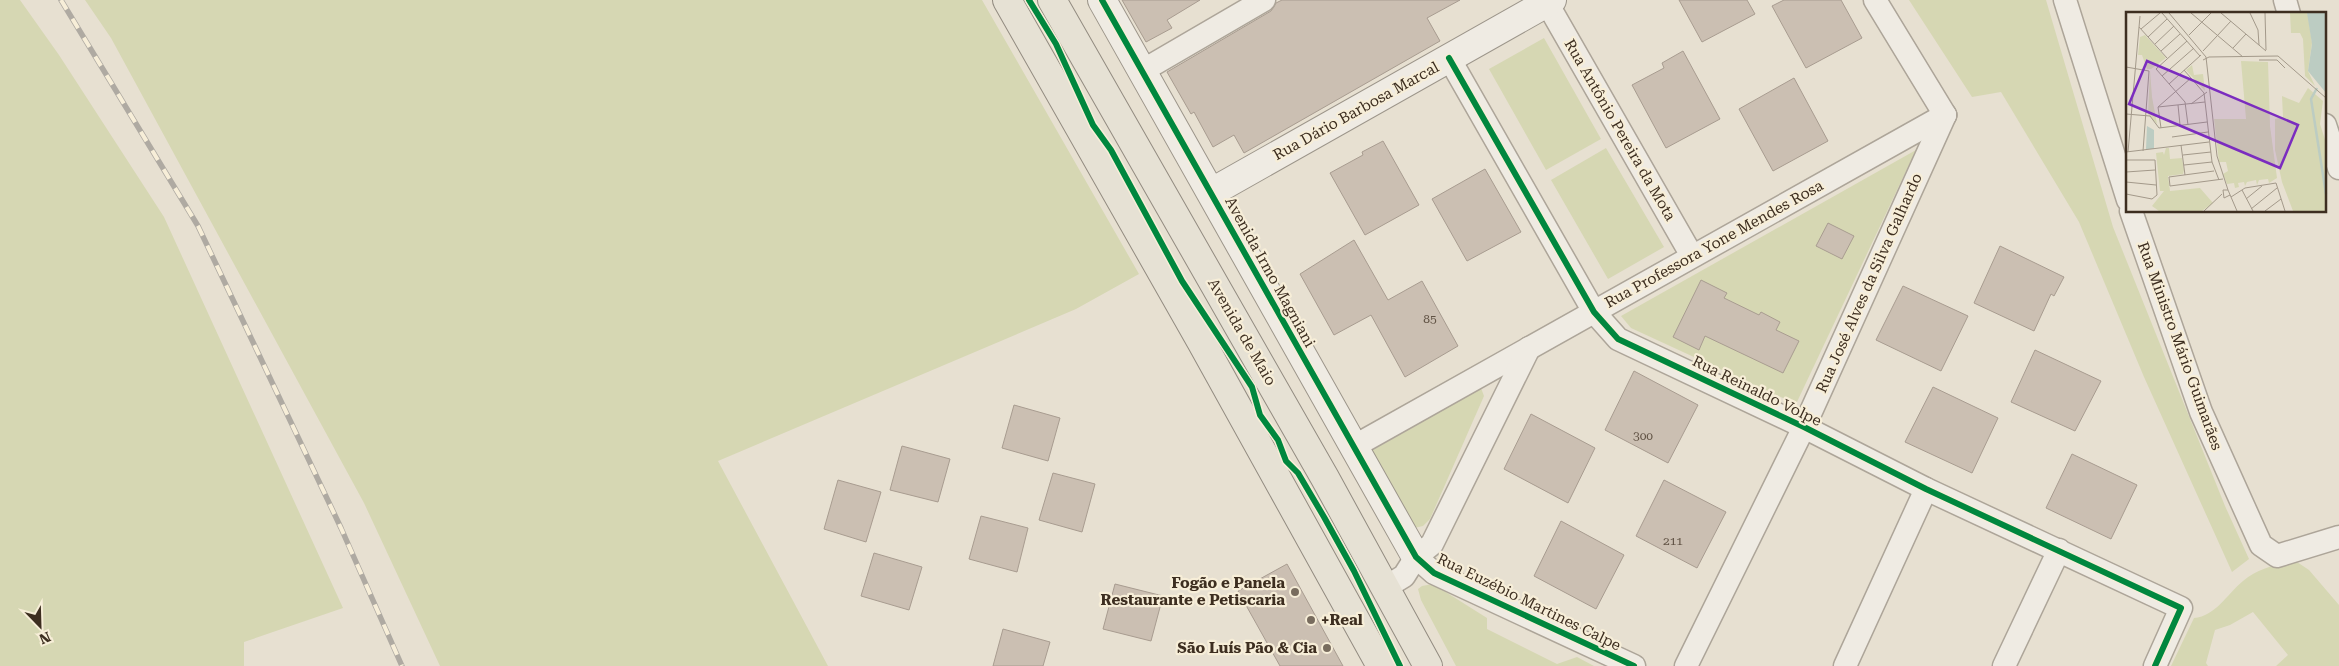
<svg xmlns="http://www.w3.org/2000/svg" width="2339" height="666" viewBox="0 0 2339 666" font-family="'Roboto Serif',serif">
<style>
.green{fill:#d6d7b3}
.building{fill:#cbbfb2;stroke:#a89c90}
.lines{fill:none;stroke-linecap:round;stroke-linejoin:round}
.street-casing{stroke:#ada599;stroke-width:25}
.secondary-casing{stroke:#9c958a;stroke-width:30}
.primary-casing{stroke:#928b80;stroke-width:30}
.street{stroke:#efebe3;stroke-width:22}
.secondary{stroke:#efebe3;stroke-width:28}
.primary{stroke:#e6e1d4;stroke-width:28}
.rail-casing{stroke:#afaaa2;stroke-width:5.5}
.rail{stroke:#f7eed8;stroke-width:4;stroke-dasharray:11;stroke-linecap:butt}
.cycleway-casing{stroke:#f7eed8;stroke-width:9}
.cycleway{stroke:#00873e;stroke-width:6}
.poi-dot{fill:#786c5e;stroke:#f7eed8;stroke-width:2}
.labels{text-anchor:middle;dominant-baseline:central;stroke-width:4.5;stroke-linejoin:round;paint-order:stroke}
.number-label{font-size:12px;fill:#605244}
.street-label{font-size:15px;fill:#3d2e20;stroke:#f7eed8}
.poi-label{font-size:15px;font-weight:bold;fill:#3d2e20;stroke:#f7eed8;text-anchor:end}
.inset-river{fill:none;stroke:#bcccc2;stroke-width:2.5}
.inset-road{fill:none;stroke:#a3998a;stroke-width:1}
.view{fill:#7b2cbf;fill-opacity:0.15;stroke:#7b2cbf;stroke-width:2.5}
.inset-edge{fill:none;stroke:#3d2e20;stroke-width:2.5}
</style>
<rect width="100%" height="100%" fill="#e7e0d1"/>
<g class="green">
<polygon points="0,0 20,0 59,55 164,217 343,608 244,642 244,666 0,666"/>
<polygon points="85,0 982,0 1139,274 1076,309 718,461 828,666 440,666 364,503 111,38"/>
<polygon points="1909,0 2046,0 2113,227 2225,506 2249,559 2232,572 2144,377 2079,222 2001,92 1972,97"/>
<polygon points="1544,38 1601,139 1546,170 1489,69"/>
<polygon points="1606,148 1664,247 1608,279 1551,180"/>
<polygon points="1916,150 1796,404 1631,328 1621,316"/>
<polygon points="1481,388 1484,396 1430,519 1423,526 1414,528 1373,458 1373,450"/>
<path d="M2297 562 2309 570 2339 605V666H2276L2288 655 2253 612 2230 625 2215 630 2206 663 2208 666H2171L2194 618C2216 616 2226 595 2243 581 2259 568 2276 564 2297 562Z"/>
<polygon points="1433,584 1487,618 1487,629 1557,664 1577,657 1594,666 1456,666 1421,600 1418,589 1422,586"/>
</g>
<g class="building">
<polygon points="1122,0 1200,0 1167,20 1172,28 1146,42"/>
<polygon points="1282,0 1460,0 1427,18 1440,41 1244,153 1234,135 1213,147 1194,112 1191,114 1167,72 1271,11 1276,3"/>
<polygon points="1679,0 1747,0 1755,14 1702,42"/>
<polygon points="1784,0 1841,0 1862,38 1806,68 1772,6"/>
<polygon points="1683,51 1720,119 1666,148 1632,85 1664,68 1662,63"/>
<polygon points="1794,78 1828,141 1773,171 1739,109"/>
<polygon points="1383,141 1419,205 1365,235 1330,173 1363,155 1362,152"/>
<polygon points="1485,169 1521,232 1467,261 1432,199"/>
<polygon points="1828,223 1854,236 1842,259 1816,246"/>
<polygon points="1354,240 1388,300 1422,281 1458,346 1405,377 1371,315 1334,335 1300,274"/>
<polygon points="2000,246 2064,277 2054,296 2051,294 2034,331 1974,303"/>
<polygon points="1701,280 1727,293 1724,298 1759,315 1761,312 1780,322 1776,330 1799,341 1783,373 1705,336 1699,350 1673,337"/>
<polygon points="1903,286 1968,316 1941,371 1876,340"/>
<polygon points="2035,350 2101,381 2075,431 2011,402"/>
<polygon points="1634,371 1698,405 1668,463 1605,430"/>
<polygon points="1933,387 1998,418 1972,473 1905,442"/>
<polygon points="1014,405 1060,418 1048,461 1002,448"/>
<polygon points="1531,414 1595,448 1568,503 1504,469"/>
<polygon points="902,446 950,459 938,502 890,490"/>
<polygon points="2072,454 2137,485 2111,539 2046,508"/>
<polygon points="1053,473 1095,484 1082,532 1039,520"/>
<polygon points="838,480 881,492 866,542 824,529"/>
<polygon points="1664,480 1726,512 1697,568 1636,536"/>
<polygon points="981,516 1028,528 1017,572 969,559"/>
<polygon points="1561,521 1624,555 1596,609 1534,576"/>
<polygon points="874,553 922,567 909,610 861,596"/>
<polygon points="1287,564 1343,666 1280,666 1238,591"/>
<polygon points="1115,584 1163,596 1151,641 1103,629"/>
<polygon points="1003,629 1050,642 1043,666 993,666"/>
</g>
<g class="lines">
<g class="street-casing">
<g id="street">
<polyline points="1875,0 1945,115"/>
<polyline points="2065,0 2128,200"/>
<polyline points="2285,0 2289,14"/>
<polyline points="1547,3 1692,256"/>
<polyline points="1449,58 1594,312 1618,339 1804,427 1926,489 2181,608 2155,666"/>
<polyline points="1142,71 1264,0"/>
<polyline points="2325,125 2339,168"/>
<polyline points="2131,211 2201,412 2261,545 2277,556 2339,537"/>
<polyline points="1353,447 1945,115"/>
<polyline points="1416,557 1434,573 1634,666"/>
<polyline points="1386,587 1404,576 1416,557 1432,544 1529,348"/>
<polyline points="1686,666 1804,427 1945,115"/>
<polyline points="1845,666 1926,489"/>
<polyline points="2004,666 2059,550"/>
</g>
</g>
<g class="secondary-casing">
<g id="secondary">
<polyline points="1102,0 1416,557"/>
<polyline points="1212,192 1552,0"/>
</g>
</g>
<g class="primary-casing">
<g id="primary">
<polyline points="1007,0 1202,343 1381,666"/>
<polyline points="1052,0 1325,478 1428,666"/>
</g>
</g>
<use href="#street" class="street"/>
<use href="#secondary" class="secondary"/>
<use href="#primary" class="primary"/>
<g class="rail-casing">
<polyline id="rail" points="61,0 198,226 341,528 402,666"/>
</g>
<use href="#rail" class="rail"/>
<g class="cycleway-casing">
<g id="cycleway">
<polyline points="1029,0 1056,44 1093,125 1111,150 1182,281 1252,387 1260,415 1278,440 1286,461 1298,473 1324,517 1354,571 1400,666"/>
<polyline points="1102,0 1416,557 1434,573 1634,666"/>
<polyline points="1449,58 1594,312 1618,339 1804,427 1926,489 2181,608 2155,666"/>
</g>
</g>
<use href="#cycleway" class="cycleway"/>
</g>
<g class="poi-dot">
<circle cx="1295" cy="592" r="5"/>
<circle cx="1311" cy="620" r="5"/>
<circle cx="1327" cy="648" r="5"/>
</g>
<g class="labels">
<g class="number-label">
<text x="1430" y="319">85</text>
<text x="1643" y="436">300</text>
<text x="1673" y="541">211</text>
</g>
<g class="street-label">
<text transform="translate(1356 111) rotate(-29)">Rua Dário Barbosa Marcal</text>
<text transform="translate(1620 130) rotate(60)">Rua Antônio Pereira da Mota</text>
<text transform="translate(1714 244) rotate(-29)">Rua Professora Yone Mendes Rosa</text>
<text transform="translate(1270 272) rotate(61)">Avenida Irmo Magniani</text>
<text transform="translate(1869 283) rotate(-66)">Rua José Alves da Silva Galhardo</text>
<text transform="translate(1242 332) rotate(60)">Avenida de Maio</text>
<text transform="translate(2180 346) rotate(70)">Rua Ministro Mário Guimarães</text>
<text transform="translate(1757 391) rotate(26)">Rua Reinaldo Volpe</text>
<text transform="translate(1529 602) rotate(26)">Rua Euzébio Martines Calpe</text>
</g>
<g class="poi-label">
<text x="1285" y="583">Fogão e Panela<tspan x="1285" dy="17">Restaurante e Petiscaria</tspan></text>
<text x="1321" y="620" text-anchor="start">+Real</text>
<text x="1317" y="648">São Luís Pão &amp; Cia</text>
</g>
</g>
<g transform="translate(2126 12)">
<rect width="200" height="200" fill="#e7e0d1"/>
<path d="M160 1H181L182 4 186 31 182 59 189 74 179 64 177 27 174 21H165L164 1ZM19 23 40 46 25 57H21L16 43H12L14 25ZM115 49 142 50 144 114 151 166 143 171 142 167 133 168 131 173 130 168 121 170 119 174 118 170 112 171 113 175 109 176 108 171 101 172 97 162 102 159 100 150H93L88 107H120ZM66 53 68 63 77 62 79 79 60 58ZM24 58 26 85 31 112 22 102ZM182 76 197 89 194 112 200 131V199H167L156 170 149 138V107L157 105 156 84 173 91ZM40 136H43L44 147 56 146 58 158 57 162 42 164 44 179 74 176 87 191 76 199H33L26 194 38 179H34L30 141 37 140 38 143Z" fill="#d6d7b3"/>
<path d="M181 1H200V81L182 59 186 32ZM21 114 28 118V137H20Z" fill="#bcccc2"/>
<path class="inset-river" d="M191 76 185 87 200 182"/>
<path class="inset-road" d="M36 1 74 44M43 1 80 45 91 144 102 178M65 1 117 45M95 1 140 39M124 1 132 18 133 33M139 1 140 38M13 15 41 46M15 17 34 1M63 23 85 1M22 25 41 7M61 29 30 57 59 90 62 113M29 32 48 14M107 36 120 22M35 39 54 22M77 39 105 9M77 48 83 45 152 44 200 86M133 48H151L159 56M0 55 23 59 17 139M58 58 78 81M36 64 68 36M43 72 75 43M78 81 86 150 93 168M65 92 81 80M52 93 54 113M32 95 79 90M32 95 65 66M32 95 35 116M0 102 24 104 33 116 81 110M46 125 82 120M55 133 59 163M0 140 83 130M2 140 14 4M57 143 85 140M0 148H29L31 183 26 187 0 182M58 153 86 150M88 159 43 165 44 174 97 167M0 160 29 158M0 170 30 173M116 178 127 199M104 183 98 186 97 178H102L111 199M105 185 119 176 150 171 159 199M120 187 136 174M125 197 151 176M78 199 96 182M139 199 155 187"/>
<path class="view" d="M21 49 172 113 154 156 3 92Z"/>
<rect width="200" height="200" class="inset-edge"/>
</g>
<g transform="translate(40 626) rotate(157)" stroke="#f7eed8" stroke-width="4" paint-order="stroke">
<path d="M0-4L9 19L0 12L-9 19Z" fill="#3d2e20"/>
<text y="-8" font-size="14" font-weight="bold" text-anchor="middle" fill="#3d2e20">N</text>
</g>
</svg>
